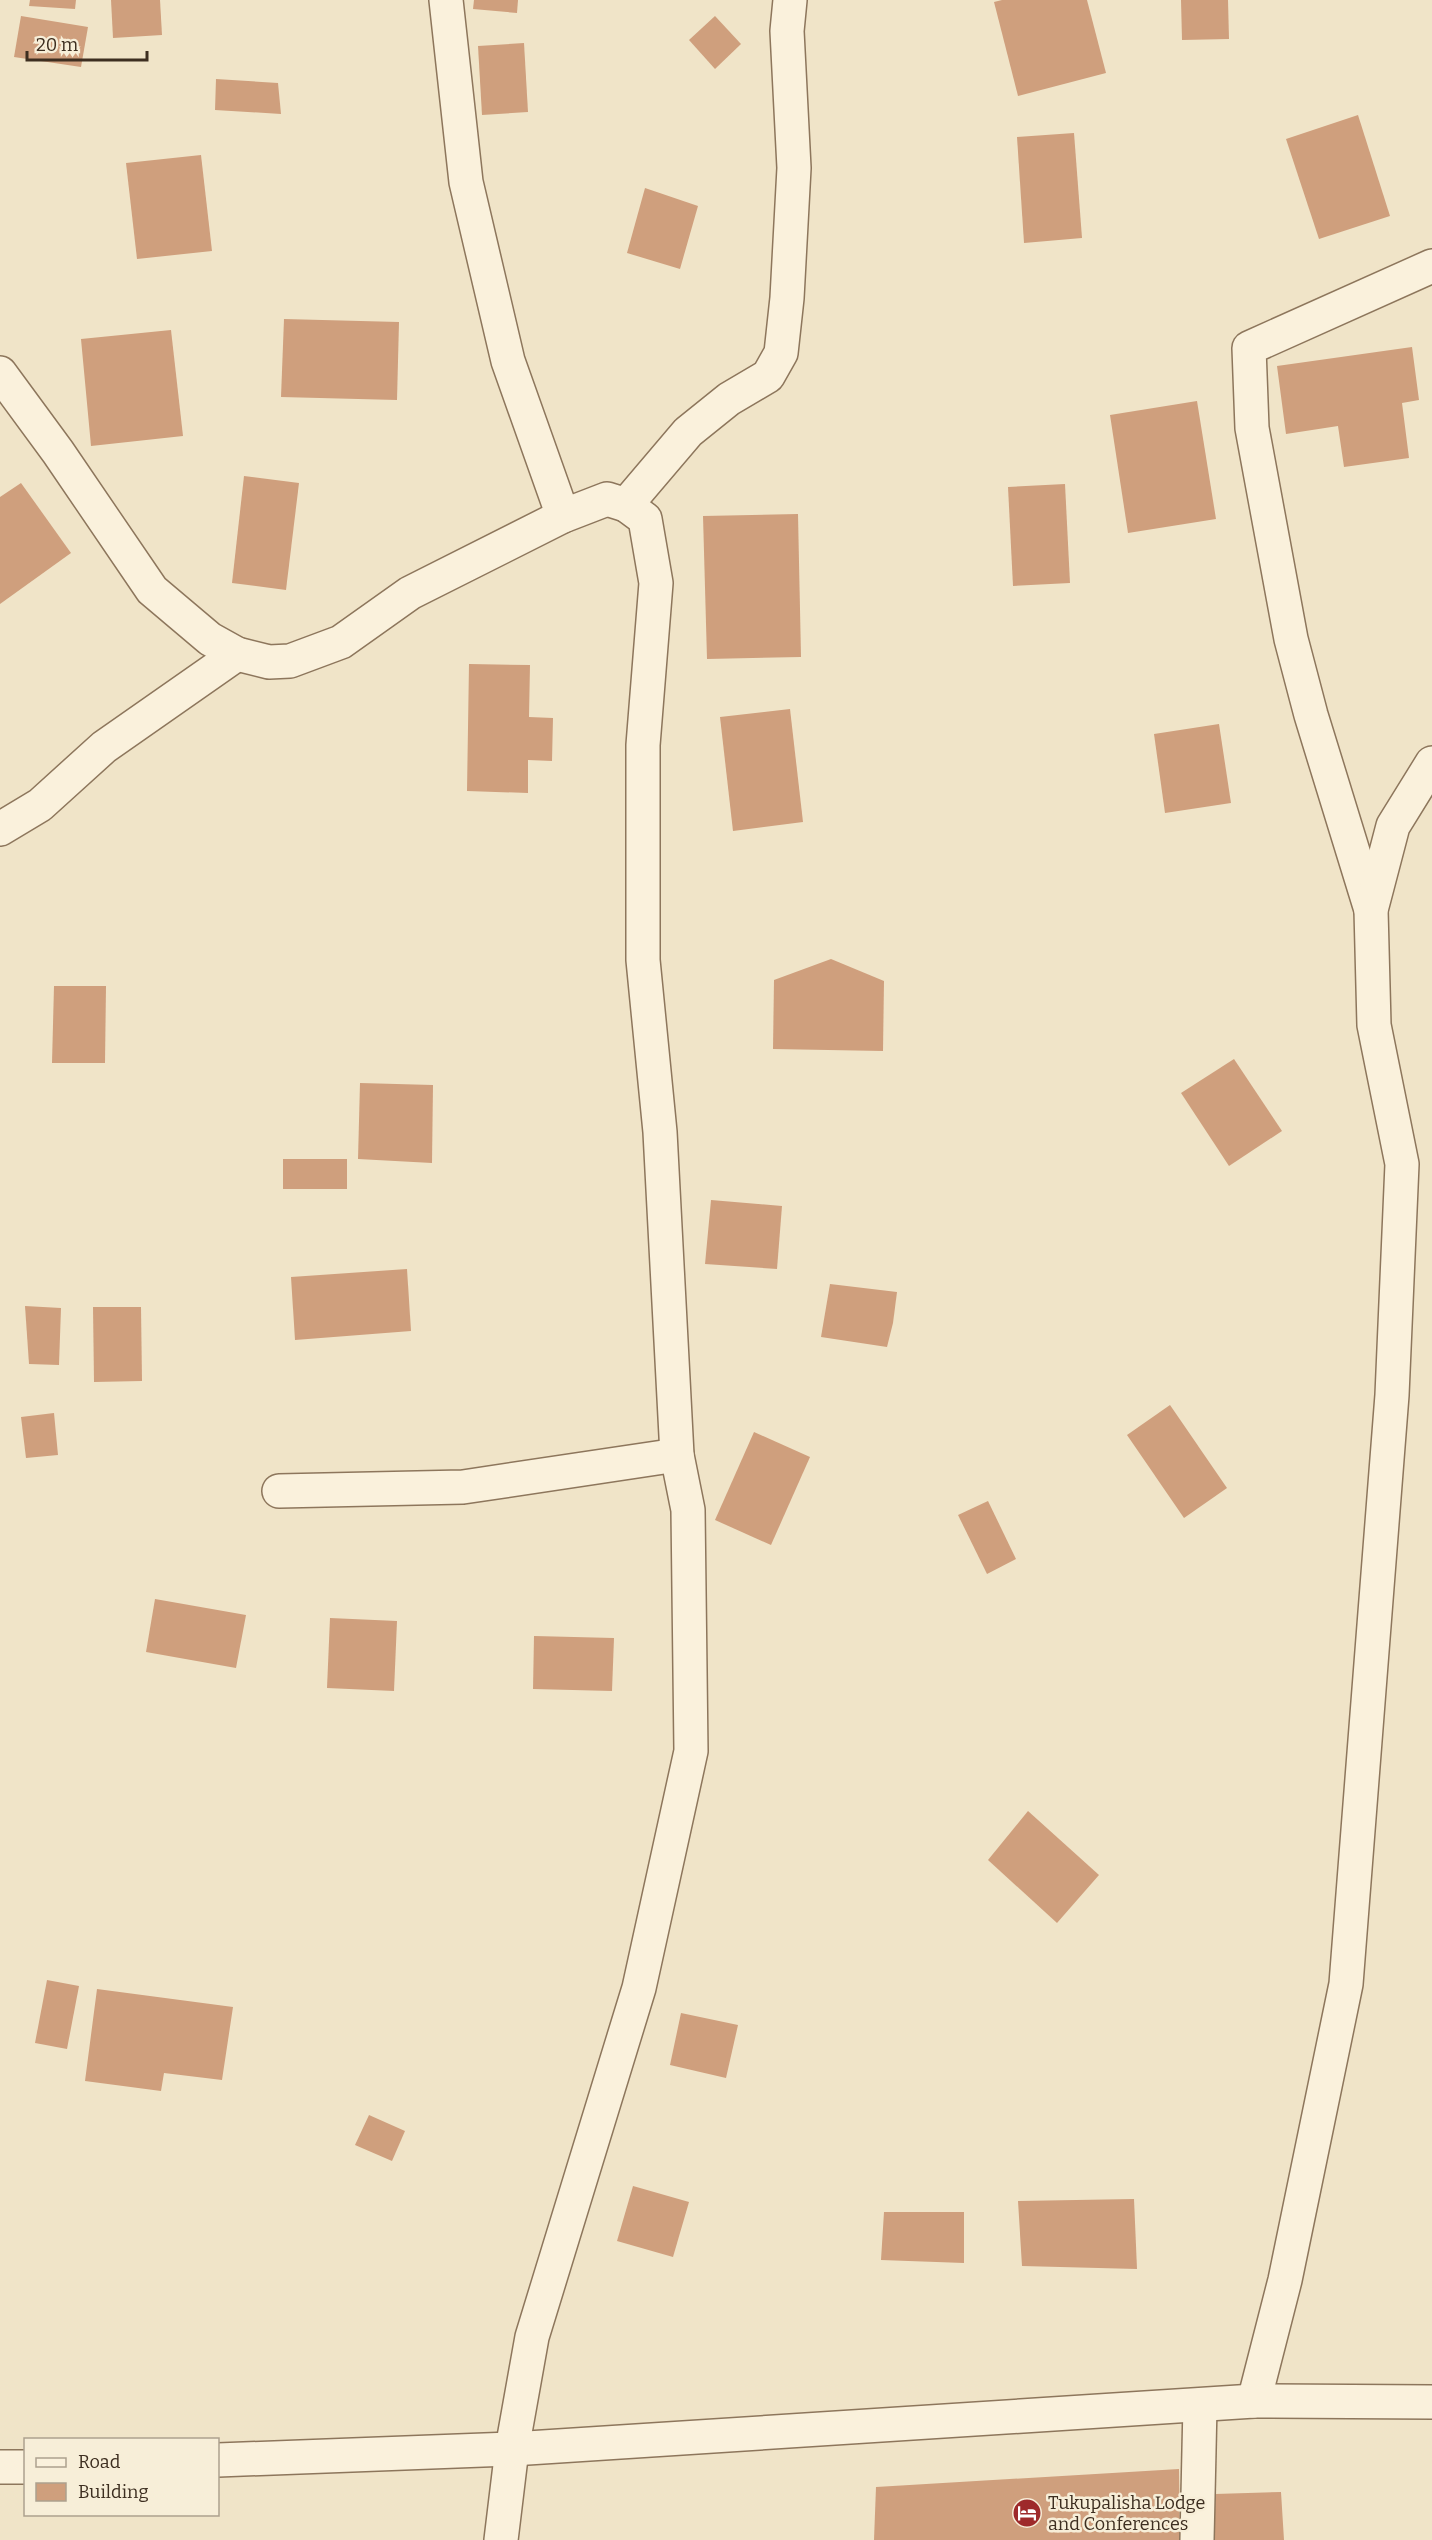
<svg xmlns="http://www.w3.org/2000/svg" width="1432" height="2540" viewBox="0 0 1432 2540" font-family="Bitter,serif">
<style>
.building{fill:#cf9f7d}
.lines{fill:none;stroke-linecap:round;stroke-linejoin:round}
.minor-casing{stroke:#8d765c;stroke-width:36}
.minor{stroke:#faf1dc;stroke-width:33}
.labels{text-anchor:middle;dominant-baseline:central;stroke-width:5;stroke-linejoin:round;paint-order:stroke}
.poi-label{font-size:18px;fill:#3d2e20;stroke:#f7eed8;text-anchor:start}
</style>
<rect width="100%" height="100%" fill="#f0e4c8"/>
<g class="building">
<polygon points="30,0 76,0 75,9 29,6"/>
<polygon points="111,0 160,0 162,35 113,38"/>
<polygon points="474,0 518,0 517,13 473,9"/>
<polygon points="1002,0 1087,0 1106,73 1018,96 994,2"/>
<polygon points="1181,0 1228,0 1229,39 1182,40"/>
<polygon points="21,16 88,27 81,67 14,57"/>
<polygon points="715,16 741,44 715,69 689,40"/>
<polygon points="524,43 528,112 482,115 478,46"/>
<polygon points="216,79 278,83 281,114 215,110"/>
<polygon points="1358,115 1390,216 1319,239 1286,139"/>
<polygon points="1074,133 1082,238 1024,243 1017,137"/>
<polygon points="201,155 212,251 137,259 126,163"/>
<polygon points="645,188 698,206 680,269 627,253"/>
<polygon points="284,319 399,322 397,400 281,397"/>
<polygon points="171,330 183,436 91,446 81,339"/>
<polygon points="1412,347 1419,400 1402,403 1409,458 1344,467 1338,426 1286,434 1277,366"/>
<polygon points="1197,401 1216,519 1128,533 1110,415"/>
<polygon points="244,476 299,483 286,590 232,583"/>
<polygon points="21,483 71,553 0,604 0,497"/>
<polygon points="1065,484 1070,583 1013,586 1008,487"/>
<polygon points="798,514 801,657 707,659 703,516"/>
<polygon points="469,664 530,665 529,717 553,718 552,761 528,760 528,793 467,791"/>
<polygon points="790,709 803,822 733,831 720,717"/>
<polygon points="1219,724 1231,803 1165,813 1154,734"/>
<polygon points="831,959 884,981 883,1051 773,1049 774,980"/>
<polygon points="54,986 106,986 105,1063 52,1063"/>
<polygon points="1234,1059 1282,1131 1229,1166 1181,1093"/>
<polygon points="360,1083 433,1085 432,1163 358,1159"/>
<rect x="283" y="1159" width="64" height="30"/>
<polygon points="711,1200 782,1206 777,1269 705,1264"/>
<polygon points="407,1269 411,1331 295,1340 291,1277"/>
<polygon points="830,1284 897,1292 893,1323 887,1347 821,1337"/>
<polygon points="25,1306 61,1308 59,1365 29,1364"/>
<polygon points="93,1307 141,1307 142,1381 94,1382"/>
<polygon points="1170,1405 1227,1488 1184,1518 1127,1435"/>
<polygon points="54,1413 58,1455 26,1458 21,1417"/>
<polygon points="754,1432 810,1457 771,1545 715,1520"/>
<polygon points="988,1501 1016,1559 987,1574 958,1515"/>
<polygon points="155,1599 246,1615 236,1668 146,1652"/>
<polygon points="330,1618 397,1621 394,1691 327,1688"/>
<polygon points="534,1636 614,1638 612,1691 533,1689"/>
<polygon points="1028,1811 1099,1875 1057,1923 988,1860"/>
<polygon points="47,1980 79,1986 67,2049 35,2043"/>
<polygon points="97,1989 233,2007 222,2080 164,2073 161,2091 85,2081"/>
<polygon points="681,2013 738,2025 726,2078 670,2065"/>
<polygon points="369,2115 405,2131 392,2161 355,2145"/>
<polygon points="633,2186 689,2202 673,2257 617,2241"/>
<polygon points="1134,2199 1137,2269 1022,2266 1018,2201"/>
<polygon points="884,2212 964,2212 964,2263 881,2260"/>
<polygon points="1179,2469 1180,2540 874,2540 876,2487"/>
<polygon points="1281,2492 1284,2540 1215,2540 1215,2494"/>
</g>
<g class="lines">
<g class="minor-casing">
<g id="minor">
<polyline points="446,0 466,182 508,361 563,516"/>
<polyline points="0,373 58,452 152,590 210,639 237,654 269,662 290,661 341,642 410,593 563,516 607,499 626,505 688,432 729,399 768,376 781,353 787,298 794,168 787,31 790,0"/>
<polyline points="0,829 40,805 104,747 237,654"/>
<polyline points="1371,910 1311,715 1291,639 1252,428 1249,348 1432,266"/>
<polyline points="279,1491 463,1487 677,1455"/>
<polyline points="1254,2401 1285,2280 1346,1984 1392,1395 1402,1164 1374,1025 1371,910 1393,826 1432,763"/>
<polyline points="218,2460 512,2449 1254,2401 1432,2402"/>
<polyline points="0,2467 26,2467"/>
<polyline points="501,2540 512,2449 532,2337 639,1988 691,1751 688,1510 677,1455 660,1132 643,960 643,745 656,583 645,519 626,505"/>
<polyline points="1197,2540 1200,2405"/>
</g>
</g>
<use href="#minor" class="minor"/>
</g>
<defs>
<g id="hotel-disc" transform="scale(1.5)"><circle r="9.5" fill="#9e2a2b" stroke="#f7eed8"/><path d="M-6-4.5h1.5V1H6V5H4.5V3h-9V5H-6ZM-4 0a1.8 1.8 0 1 1 3.6 0ZM.5 0V-2.5h3Q6-2.5 6 0Z" fill="#fff"/></g>
</defs>
<g fill-rule="evenodd">
<use href="#hotel-disc" x="1027" y="2513"/>
</g>
<g class="labels">
<g class="poi-label">
<text x="1048" y="2503">Tukupalisha Lodge<tspan x="1048" dy="21">and Conferences</tspan></text>
</g>
</g>
<rect x="24" y="2438" width="195" height="78" fill="#f7eed8" stroke="#ada18e" stroke-width="1.5"/>
<rect x="36" y="2458" width="30" height="9" fill="#faf1dc" stroke="#ada18e" stroke-width="1.5"/>
<text x="78" y="2468" font-size="18" fill="#3d2e20">Road</text>
<rect x="36" y="2483" width="30" height="18" fill="#cf9f7d" stroke="#ada18e" stroke-width="1.5"/>
<text x="78" y="2498" font-size="18" fill="#3d2e20">Building</text>
<path d="M27 51v9h120v-9" fill="none" stroke="#3d2e20" stroke-width="3"/>
<text x="36" y="51" font-size="18" fill="#3d2e20" stroke="#f7eed8" stroke-width="4.5" paint-order="stroke">20 m</text>
</svg>
